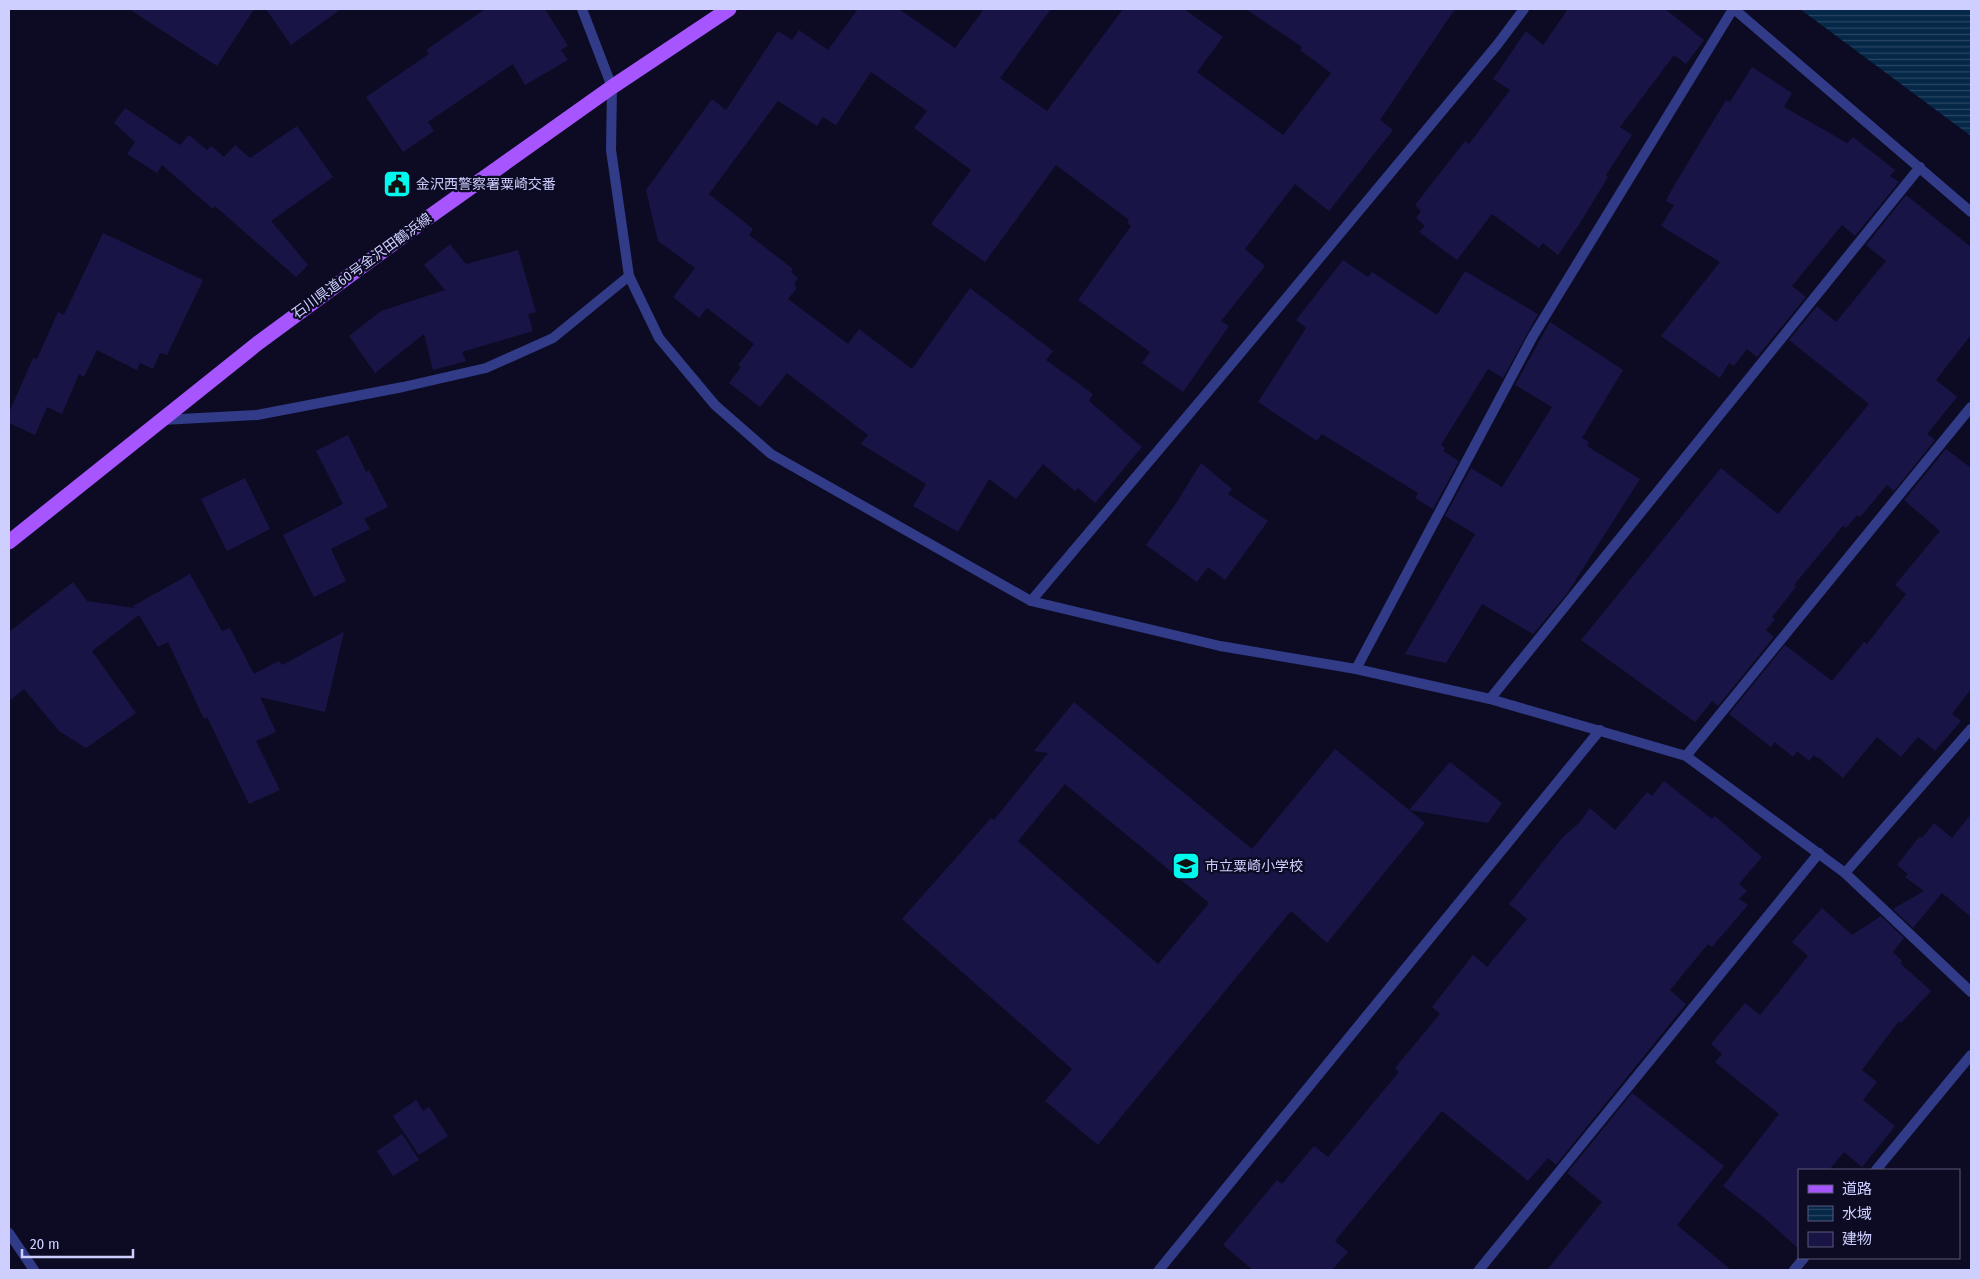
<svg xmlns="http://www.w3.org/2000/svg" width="1980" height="1279" viewBox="0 0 1980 1279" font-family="'Fira Sans Condensed','Noto Sans JP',sans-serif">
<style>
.water{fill:url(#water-rules)}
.building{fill:#181546;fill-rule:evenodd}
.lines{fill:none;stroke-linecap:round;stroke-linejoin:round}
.street{stroke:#313b88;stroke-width:10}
.primary{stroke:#a655ff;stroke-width:15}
.labels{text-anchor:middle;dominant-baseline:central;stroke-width:4.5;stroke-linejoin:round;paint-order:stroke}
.poi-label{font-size:14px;fill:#cecfff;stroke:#0c0b23;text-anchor:start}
.street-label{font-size:14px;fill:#cecfff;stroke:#0c0b23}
</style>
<defs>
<pattern id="water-rules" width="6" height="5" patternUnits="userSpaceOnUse" patternTransform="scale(1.25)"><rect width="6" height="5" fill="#062848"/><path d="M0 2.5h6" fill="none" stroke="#294663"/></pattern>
</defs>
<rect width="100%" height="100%" fill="#0c0b23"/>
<polygon class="water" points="1800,9 1971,9 1971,136"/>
<g class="building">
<polygon points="129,9 254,9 217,66"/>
<polygon points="266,9 341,9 291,45"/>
<polygon points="485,9 545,9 568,46 561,50 568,60 525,85 513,64 428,122 434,131 403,152 366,97 429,54 426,50"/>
<polygon points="858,9 899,9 955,48 984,9 1051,9 1000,78 1047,111 1123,9 1184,9 1223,37 1197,72 1283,135 1331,73 1300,50 1302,47 1246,9 1455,9 1380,120 1393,130 1329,211 1295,184 1245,249 1265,266 1221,321 1229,326 1183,392 1142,363 1150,352 1078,300 1131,226 1127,223 1129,220 1056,165 985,262 931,224 971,170 914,128 927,111 871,72 836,125 823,117 817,126 778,101 709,194 753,229 749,235 793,269 791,272 798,278 794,285 797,288 788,299 848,344 859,329 912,369 970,288 1053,351 1046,360 1093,394 1089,401 1142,447 1095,503 1078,488 1075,491 1043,464 1016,499 989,479 958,532 913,506 926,484 861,444 868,435 787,373 760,407 729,383 741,367 738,365 754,344 707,308 699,318 673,297 695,268 658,241 646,190 712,99 726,110 778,31 792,40 799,30 828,50"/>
<polygon points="1568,9 1665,9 1704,40 1686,64 1674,55 1620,127 1632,135 1606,175 1608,177 1580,223 1558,255 1543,243 1539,248 1492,214 1457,260 1419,232 1425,226 1416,218 1421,211 1415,205 1465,141 1469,144 1510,90 1493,79 1526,31 1543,45"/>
<polygon points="1752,67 1792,93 1784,107 1847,143 1853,137 1895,170 1890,176 1899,182 1855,236 1842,225 1792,286 1806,297 1757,357 1747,349 1734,366 1729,363 1720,378 1661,336 1720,262 1661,226 1674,205 1666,201 1672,189 1726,100 1730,102"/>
<polygon points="125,108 180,145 189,135 207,150 211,146 224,157 235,145 250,158 297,126 333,177 271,221 308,265 296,277 215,206 213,209 162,165 157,173 127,154 135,142 114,123"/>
<polygon points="1906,195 1971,247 1971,335 1936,380 1957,397 1927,434 1935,440 1894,491 1887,485 1860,517 1857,515 1846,528 1843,526 1794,585 1796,587 1772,617 1775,619 1766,630 1774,637 1718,706 1712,701 1695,722 1581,640 1721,468 1778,514 1869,404 1789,340 1817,306 1836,322 1886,261 1866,245"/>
<polygon points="103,233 203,280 167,355 160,353 153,369 140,363 137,370 97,350 84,377 79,374 62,414 47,407 35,435 9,423 9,413 33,358 37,359 58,312 64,315"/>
<polygon points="450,244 466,264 518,250 536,312 528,314 533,331 462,352 466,361 433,370 424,334 375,373 349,336 381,311 445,290 424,265"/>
<polygon points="1343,260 1368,277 1372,272 1437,315 1465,271 1538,314 1503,378 1488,369 1441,445 1445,448 1443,451 1459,461 1433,509 1415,498 1418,493 1322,434 1317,441 1258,402 1306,328 1296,320"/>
<polygon points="1550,322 1623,370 1582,438 1589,442 1587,446 1640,479 1566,595 1533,634 1482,604 1446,663 1405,654 1475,534 1445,516 1471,468 1502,487 1552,407 1515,385"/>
<polygon points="348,435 366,472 369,470 388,507 364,519 370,529 331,549 346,581 314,597 283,535 343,504 316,451"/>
<polygon points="1946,449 1971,468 1971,689 1952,714 1961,721 1935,751 1918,737 1901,757 1877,737 1843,778 1818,757 1817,758 1814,755 1809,761 1797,751 1793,757 1775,742 1771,747 1729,714 1785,645 1832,681 1864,642 1867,644 1906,594 1895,585 1940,531 1904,500"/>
<polygon points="1201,463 1232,489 1228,494 1268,521 1225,580 1208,567 1197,582 1146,545 1177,502"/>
<polygon points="245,478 270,529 227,551 201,499"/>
<polygon points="190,574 222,631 230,628 254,674 279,661 282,665 344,632 325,712 260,697 276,732 256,741 280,790 249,804 207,717 204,719 168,642 158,647 139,615 92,651 136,713 86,748 59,731 24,689 9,701 9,632 73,582 87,601 135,608 133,606"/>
<path d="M1074 702 1252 849 1335 749 1409 810 1450 762 1502 803 1488 823 1409 810 1425 823 1327 943 1291 911 1098 1145 1045 1101 1072 1069 902 919 991 818 994 820 1048 753 1034 751ZM1065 784 1209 903 1158 964 1018 841Z"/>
<polygon points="1664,781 1712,819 1715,816 1762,857 1739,884 1747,891 1739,899 1748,905 1712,947 1708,944 1670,990 1686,1004 1556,1165 1548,1158 1528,1181 1442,1111 1335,1241 1348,1252 1332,1270 1253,1270 1223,1245 1277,1180 1282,1184 1314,1146 1328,1157 1399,1072 1395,1068 1440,1014 1432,1007 1473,955 1487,967 1527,919 1509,904 1562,838 1579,823 1590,808 1615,830 1647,792 1652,796"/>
<polygon points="1971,814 1971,917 1942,893 1913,928 1893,909 1924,891 1905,877 1908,874 1897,865 1920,836 1922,838 1934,823 1952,838"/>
<polygon points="1822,908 1852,935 1881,916 1904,938 1893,952 1902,961 1900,963 1931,991 1901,1023 1899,1021 1862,1070 1877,1082 1863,1100 1895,1126 1862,1167 1844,1152 1829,1170 1799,1170 1799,1249 1762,1216 1723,1186 1779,1114 1715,1062 1722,1054 1711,1044 1745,1003 1760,1015 1808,956 1792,942"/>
<polygon points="1632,1093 1724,1166 1677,1225 1731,1270 1547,1270 1602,1202 1567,1173"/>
<polygon points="416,1100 423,1111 429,1107 448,1136 419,1155 393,1116"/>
<polygon points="402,1134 419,1160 393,1176 377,1151"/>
</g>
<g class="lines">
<g class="street">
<polyline points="582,9 612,87 611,150 629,276 659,338 715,405 771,454 1031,601 1220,646 1356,669 1490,699 1686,756 1845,873 1971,992"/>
<polyline points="1734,9 1971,212"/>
<polyline points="162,420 257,415 403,387 486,368 553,338 629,276"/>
<polyline points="1031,601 1233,362 1497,45 1524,9"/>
<polyline points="1356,669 1533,336 1733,9"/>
<polyline points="1490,699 1920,167"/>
<polyline points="1686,756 1971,407"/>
<polyline points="1845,873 1971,729"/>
<polyline points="1876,1170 1971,1055"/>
<polyline points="9,1233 34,1270"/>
<polyline points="1159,1270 1600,730"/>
<polyline points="1479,1270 1819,853"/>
<polyline points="1794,1270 1804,1258"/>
</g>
<polyline class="primary" points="9,542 258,343 429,217 612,87 729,9"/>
</g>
<defs>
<g id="civic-square" transform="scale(1.4375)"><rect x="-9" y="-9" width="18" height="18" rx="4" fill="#00f9ed" stroke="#0c0b23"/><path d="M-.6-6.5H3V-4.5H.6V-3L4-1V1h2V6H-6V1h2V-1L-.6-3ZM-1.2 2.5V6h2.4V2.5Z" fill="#111"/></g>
<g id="school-square" transform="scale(1.4375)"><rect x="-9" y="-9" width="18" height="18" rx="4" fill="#00f9ed" stroke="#0c0b23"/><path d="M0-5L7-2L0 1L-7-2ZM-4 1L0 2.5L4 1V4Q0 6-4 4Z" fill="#111"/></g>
</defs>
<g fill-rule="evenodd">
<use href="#civic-square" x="397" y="184"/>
<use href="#school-square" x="1186" y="866"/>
</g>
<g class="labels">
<g class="poi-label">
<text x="416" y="184">金沢西警察署粟崎交番</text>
<text x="1205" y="866">市立粟崎小学校</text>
</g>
<g class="street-label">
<text transform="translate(362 266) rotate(-36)">石川県道60号金沢田鶴浜線</text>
</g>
</g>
<rect width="1980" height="1279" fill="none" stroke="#cecfff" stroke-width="20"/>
<rect x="1798" y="1169" width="162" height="90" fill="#0c0b23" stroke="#5a597b"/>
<rect x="1808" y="1185" width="25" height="8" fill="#a655ff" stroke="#5a597b"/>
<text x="1842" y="1194" font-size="15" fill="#cecfff">道路</text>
<rect x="1808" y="1206" width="25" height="15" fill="url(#water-rules)" stroke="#5a597b"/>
<text x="1842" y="1219" font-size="15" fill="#cecfff">水域</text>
<rect x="1808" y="1232" width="25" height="15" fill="#181546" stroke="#5a597b"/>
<text x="1842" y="1244" font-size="15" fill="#cecfff">建物</text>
<path d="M22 1249v8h111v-8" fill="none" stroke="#cecfff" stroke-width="2.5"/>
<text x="30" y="1249" font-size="15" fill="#cecfff" stroke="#0c0b23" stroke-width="4" paint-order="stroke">20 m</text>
</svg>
